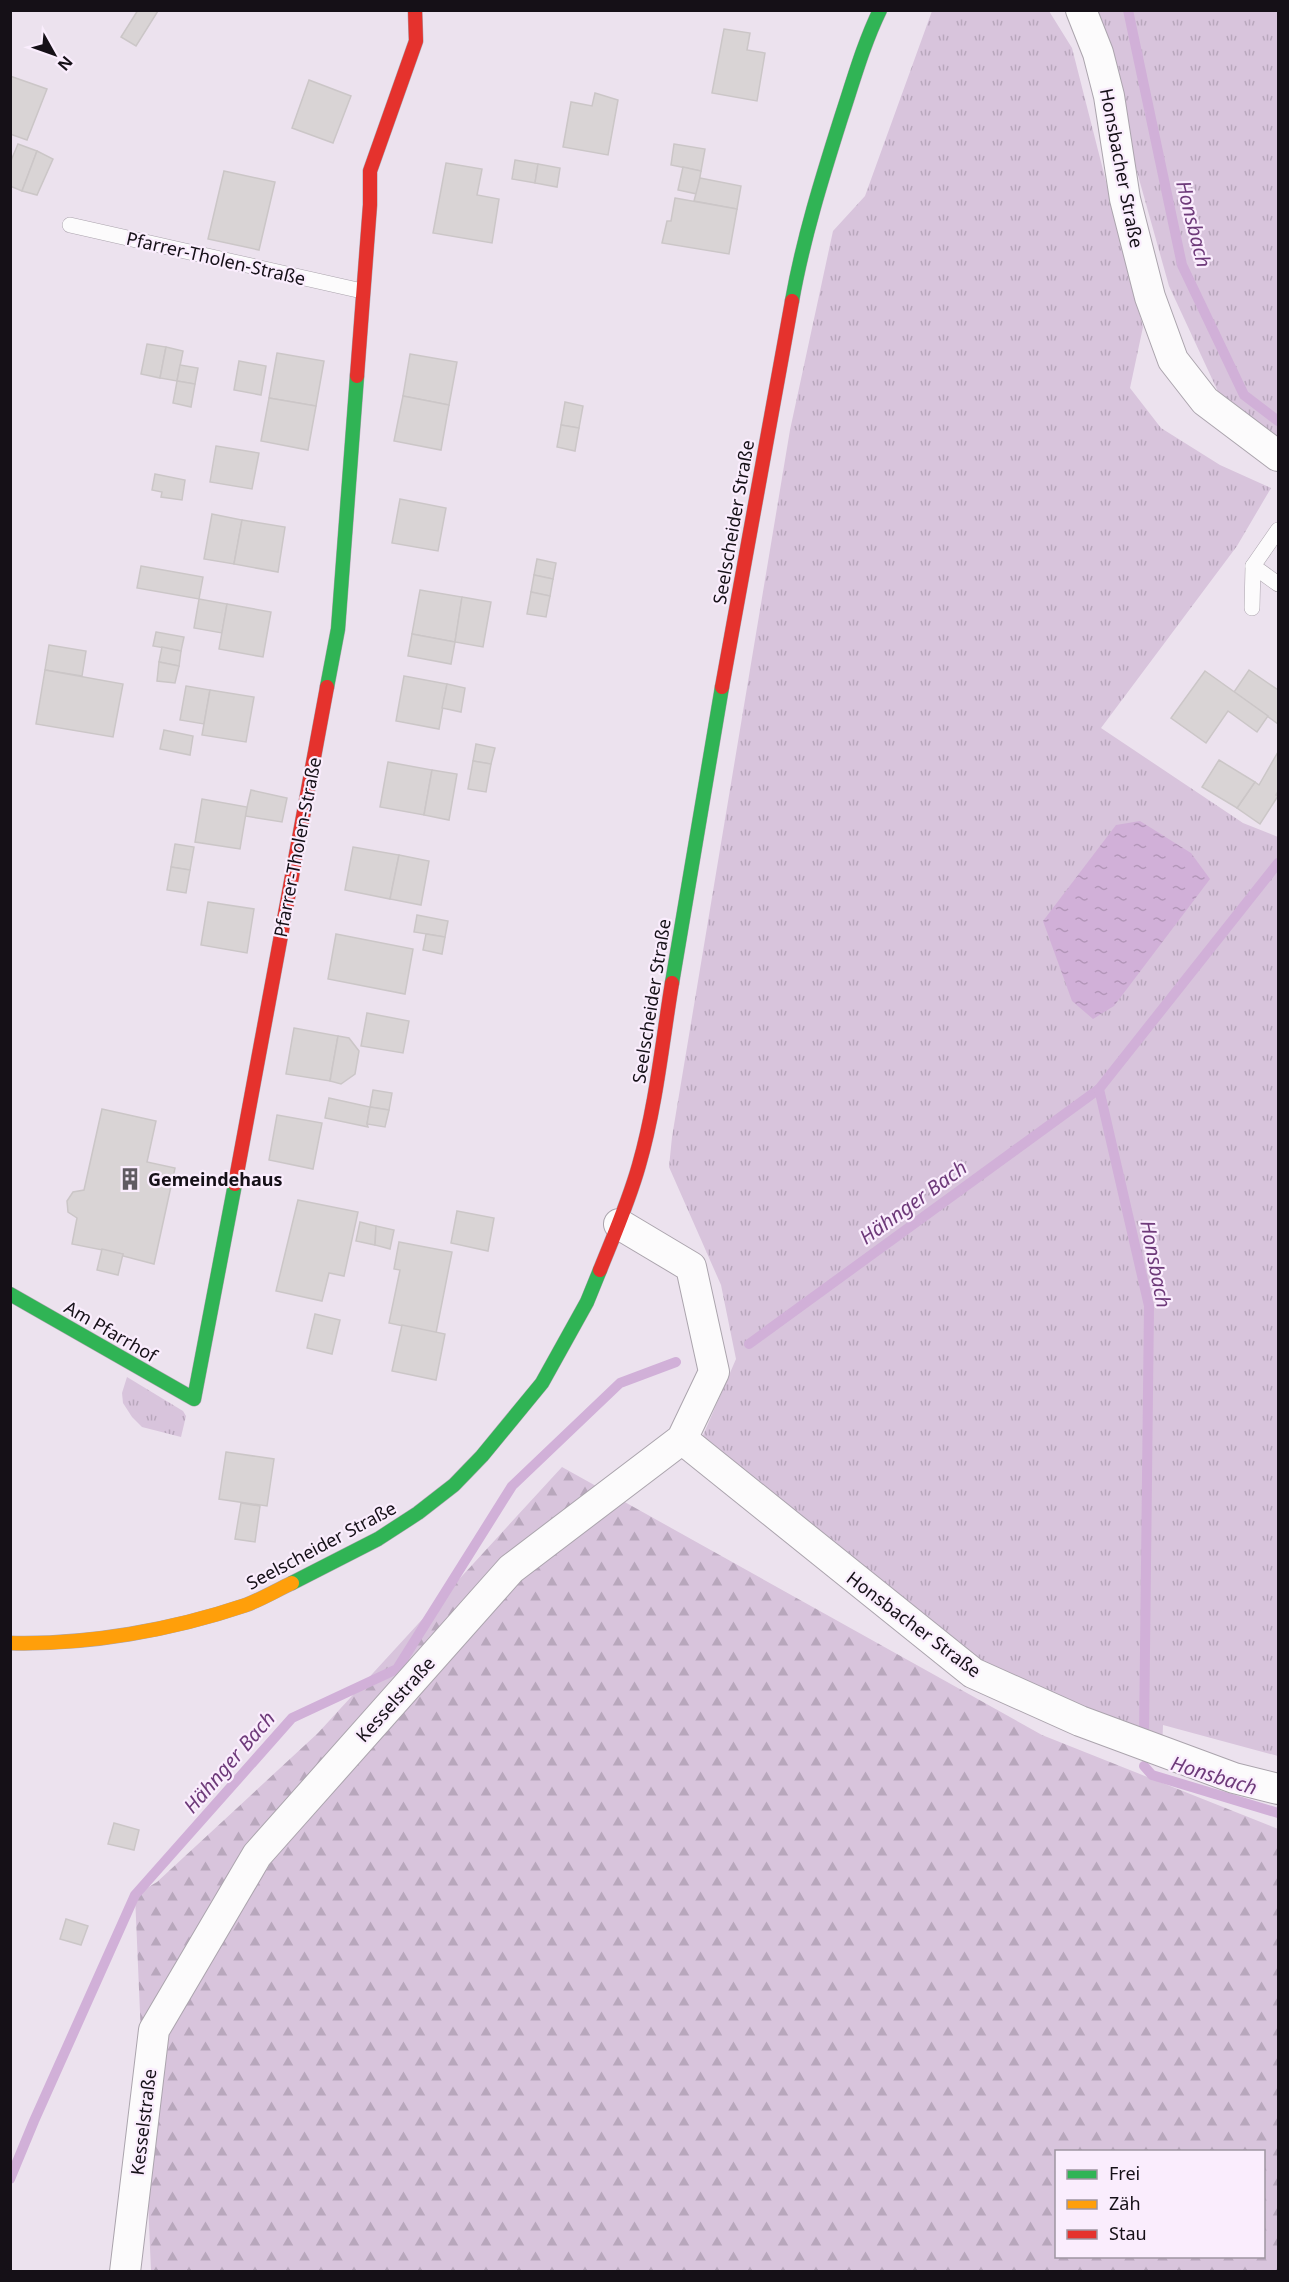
<svg xmlns="http://www.w3.org/2000/svg" width="1289" height="2282" viewBox="0 0 1289 2282" font-family="'Noto Sans',sans-serif">
<style>
.grass{fill:url(#grass-tufts)}
.forest{fill:url(#forest-firs);fill-rule:evenodd}
.water{fill:url(#water-ripples)}
.lines{fill:none;stroke-linecap:round;stroke-linejoin:round}
.stream{stroke:#d1b0d8;stroke-width:10}
.building{fill:#d9d4d5;stroke:#cbc6c7;stroke-width:1.5}
.lane-casing{stroke:#aba4ad;stroke-width:16}
.street-casing{stroke:#aba4ad;stroke-width:32}
.fast-casing{stroke:#aba4ad;stroke-width:15}
.slow-casing{stroke:#aba4ad;stroke-width:15}
.jam-casing{stroke:#aba4ad;stroke-width:15}
.lane{stroke:#fcfbfc;stroke-width:15}
.street{stroke:#fcfbfc;stroke-width:30}
.fast{stroke:#30b455;stroke-width:14}
.slow{stroke:#ff9f0a;stroke-width:14}
.jam{stroke:#e5322d;stroke-width:14}
.labels{text-anchor:middle;dominant-baseline:central;stroke-width:4.5;stroke-linejoin:round;paint-order:stroke}
.street-label{font-size:18px;fill:#151017;stroke:#faedfd}
.poi-label{font-size:18px;font-weight:bold;fill:#151017;stroke:#faedfd;text-anchor:start}
.water-label{font-size:20px;font-style:italic;fill:#6e3a7a;stroke:#faedfd}
</style>
<defs>
<pattern id="grass-tufts" width="24" height="20" patternUnits="userSpaceOnUse" patternTransform="scale(1.5)"><rect width="24" height="20" fill="#d8c4dc"/><path d="M3 7l-1-3M5 7V3M7 7l1-3M15 17l-1-3M17 17v-4M19 17l1-3" fill="none" stroke="#b8a7bc"/></pattern>
<pattern id="forest-firs" width="22" height="20" patternUnits="userSpaceOnUse" patternTransform="scale(1.5)"><rect width="22" height="20" fill="#d8c4dc"/><path d="M5 1l3.5 6h-7zM16 11l3.5 6h-7z" fill="#b8a7bc"/></pattern>
<pattern id="water-ripples" width="26" height="14" patternUnits="userSpaceOnUse" patternTransform="scale(1.5)"><rect width="26" height="14" fill="#d1b0d8"/><path d="M2 4q2-2 4 0t4 0M15 11q2-2 4 0t4 0" fill="none" stroke="#b396b9"/></pattern>
</defs>
<rect width="100%" height="100%" fill="#ece2ee"/>
<g class="grass">
<polygon points="932,11 1049,11 1072,48 1143,327 1130,388 1161,428 1220,465 1271,488 1237,546 1101,728 1243,823 1278,837 1278,1756 1163,1725 1162,1751 980,1665 701,1440 736,1359 721,1285 669,1167 672,1137 790,430 833,231 865,196"/>
<polygon points="1092,11 1278,11 1278,442 1220,396 1169,286"/>
<polygon points="127,1377 183,1411 186,1416 181,1437 142,1427 132,1417 123,1403 122,1393"/>
</g>
<path class="forest" d="M562 1467 1042 1735 1278 1829V2271H151L135 1895 157 1882 318 1733ZM1056 2152H1264V2256H1056Z"/>
<polygon class="water" points="1140,821 1191,853 1210,879 1114,1006 1093,1019 1072,1001 1043,921 1116,825"/>
<g class="lines">
<g class="stream">
<polyline points="1128,10 1182,265 1244,395 1278,421"/>
<polyline points="749,1344 1099,1089"/>
<polyline points="1144,1737 1149,1306 1099,1089 1278,863"/>
<polyline points="1144,1766 1152,1775 1278,1813"/>
<polyline points="10,2179 34,2121 135,1895 292,1718 397,1669 512,1486 620,1383 676,1362"/>
</g>
</g>
<g class="building">
<polygon points="138,10 158,11 136,46 121,37"/>
<polygon points="724,29 750,33 747,50 765,53 757,101 712,93"/>
<polygon points="10,76 47,89 27,140 10,134"/>
<polygon points="309,80 351,96 333,143 292,128"/>
<polygon points="595,93 618,100 608,155 563,147 571,102 592,106"/>
<polygon points="18,144 37,151 22,191 10,186 10,163"/>
<polygon points="674,144 705,149 701,171 671,165"/>
<polygon points="37,151 53,159 37,195 22,191"/>
<polygon points="515,160 538,164 535,183 512,179"/>
<polygon points="446,163 482,169 477,195 499,199 492,243 433,233"/>
<polygon points="538,164 560,168 557,187 535,183"/>
<polygon points="683,167 701,171 697,194 678,190"/>
<polygon points="224,171 275,182 259,250 208,239"/>
<polygon points="700,178 741,186 737,209 694,201"/>
<polygon points="675,198 737,209 729,254 662,243 667,221 671,221"/>
<polygon points="147,344 166,347 160,378 141,374"/>
<polygon points="166,347 183,351 177,381 160,378"/>
<polygon points="277,353 324,361 316,406 269,398"/>
<polygon points="410,354 457,362 449,405 403,396"/>
<polygon points="239,361 266,366 261,395 234,390"/>
<polygon points="180,365 198,368 195,384 177,381"/>
<polygon points="177,381 195,384 191,407 173,403"/>
<polygon points="403,396 449,405 441,450 394,441"/>
<polygon points="269,398 316,406 308,450 261,441"/>
<polygon points="565,402 583,406 579,428 561,425"/>
<polygon points="561,425 579,428 575,451 557,447"/>
<polygon points="216,446 259,453 252,489 210,482"/>
<polygon points="155,474 185,480 182,500 161,497 162,492 152,490"/>
<polygon points="400,499 446,508 438,551 392,543"/>
<polygon points="212,514 242,520 234,564 204,559"/>
<polygon points="242,520 285,527 278,572 234,564"/>
<polygon points="537,559 556,563 553,579 534,575"/>
<polygon points="141,566 203,577 199,599 137,588"/>
<polygon points="534,575 553,579 550,596 531,592"/>
<polygon points="420,590 462,597 455,642 412,634"/>
<polygon points="531,592 550,596 546,617 527,614"/>
<polygon points="462,597 491,602 483,647 455,642"/>
<polygon points="199,599 227,604 222,633 194,628"/>
<polygon points="227,604 271,612 263,657 219,649"/>
<polygon points="156,632 184,637 181,651 153,646"/>
<polygon points="412,634 455,642 451,664 408,656"/>
<polygon points="49,645 86,651 82,676 45,670"/>
<polygon points="162,647 181,651 179,666 159,662"/>
<polygon points="159,662 179,666 175,683 157,681"/>
<polygon points="45,670 123,684 113,737 36,724"/>
<polygon points="1249,670 1278,690 1278,724 1234,692"/>
<polygon points="1205,671 1268,716 1257,732 1228,711 1206,743 1171,718"/>
<polygon points="404,676 447,684 439,729 396,721"/>
<polygon points="447,684 465,688 461,712 442,708"/>
<polygon points="186,686 210,690 204,724 180,720"/>
<polygon points="210,690 254,697 246,742 202,735"/>
<polygon points="164,730 193,736 190,755 160,749"/>
<polygon points="476,744 495,748 491,764 473,761"/>
<polygon points="1278,752 1278,791 1276,795 1278,796 1260,824 1237,808 1255,782 1259,785"/>
<polygon points="1219,760 1255,782 1237,808 1202,787"/>
<polygon points="473,761 491,764 486,792 468,789"/>
<polygon points="388,762 432,770 424,815 380,807"/>
<polygon points="432,770 457,774 449,820 424,815"/>
<polygon points="251,790 287,798 282,822 245,816"/>
<polygon points="202,799 247,807 240,849 195,842"/>
<polygon points="175,844 194,847 190,870 171,867"/>
<polygon points="353,847 399,855 390,899 345,890"/>
<polygon points="399,855 429,861 421,905 390,899"/>
<polygon points="171,867 190,870 186,893 167,890"/>
<polygon points="208,902 254,909 247,953 201,945"/>
<polygon points="417,915 448,921 445,937 414,932"/>
<polygon points="336,934 413,949 405,994 328,979"/>
<polygon points="426,934 445,937 442,954 423,950"/>
<polygon points="367,1013 409,1021 403,1053 361,1046"/>
<polygon points="294,1028 338,1036 330,1081 286,1074"/>
<polygon points="338,1036 349,1038 359,1051 355,1074 341,1084 330,1081"/>
<polygon points="373,1090 392,1093 389,1110 370,1107"/>
<polygon points="329,1098 370,1107 367,1124 368,1127 325,1118"/>
<polygon points="370,1107 389,1110 385,1127 367,1124"/>
<polygon points="102,1109 156,1121 147,1162 175,1168 154,1264 123,1256 123,1254 72,1244 77,1218 68,1212 67,1201 73,1192 84,1190"/>
<polygon points="277,1115 322,1123 313,1169 269,1160"/>
<polygon points="298,1200 358,1212 344,1276 329,1273 322,1301 276,1291"/>
<polygon points="457,1211 494,1218 488,1251 451,1243"/>
<polygon points="360,1222 376,1226 375,1245 356,1241"/>
<polygon points="376,1226 394,1230 390,1249 375,1245"/>
<polygon points="399,1242 452,1252 436,1333 389,1323 400,1270 394,1269"/>
<polygon points="102,1249 123,1254 118,1275 97,1270"/>
<polygon points="315,1314 340,1320 332,1354 307,1348"/>
<polygon points="402,1325 445,1334 436,1380 392,1371"/>
<polygon points="226,1452 274,1459 267,1506 219,1499"/>
<polygon points="241,1503 260,1506 255,1542 235,1539"/>
<polygon points="114,1823 139,1830 134,1850 108,1844"/>
<polygon points="66,1919 88,1926 81,1945 60,1939"/>
</g>
<g class="lines">
<g class="lane-casing">
<g id="lane">
<polyline points="70,225 362,291"/>
<polyline points="1253,566 1278,584"/>
<polyline points="1252,608 1253,566 1278,530"/>
</g>
</g>
<g class="street-casing">
<g id="street">
<polyline points="1081,10 1098,53 1109,96 1125,199 1150,297 1173,360 1205,401 1278,456"/>
<polyline points="682,1439 973,1673 1080,1721 1234,1778 1278,1789"/>
<polyline points="125,2272 154,2030 257,1855 511,1569 682,1439 714,1372 691,1267 619,1224"/>
</g>
</g>
<g class="fast-casing">
<g id="fast">
<path d="M792 301C803 239 822 178 841 118 853 82 863 45 880 10"/>
<polyline points="327,687 338,629 357,376"/>
<polyline points="672,983 722,687"/>
<polyline points="10,1294 194,1399 235,1184"/>
<polyline points="292,1583 378,1539 418,1513 454,1485 482,1456 542,1383 587,1302 600,1270"/>
</g>
</g>
<g class="slow-casing">
<path id="slow" d="M10 1643C88 1645 172 1630 246 1605 262 1599 277 1590 292 1583"/>
</g>
<g class="jam-casing">
<g id="jam">
<polyline points="357,376 370,205 370,171 416,41 415,10"/>
<polyline points="722,687 792,301"/>
<polyline points="235,1184 327,687"/>
<path d="M600 1270C614 1235 629 1201 639 1165 656 1106 662 1044 672 983"/>
</g>
</g>
<use href="#lane" class="lane"/>
<use href="#street" class="street"/>
<use href="#fast" class="fast"/>
<use href="#slow" class="slow"/>
<use href="#jam" class="jam"/>
</g>
<defs>
<g id="building-bare" transform="scale(1.8)"><path d="M-4-6H4V6H1V3H-1V6H-4ZM-2.5-4.3h1.7v1.8h-1.7ZM.8-4.3h1.7v1.8H.8ZM-2.5-1h1.7V.8h-1.7ZM.8-1h1.7V.8H.8Z" fill="#605a62" stroke="#faedfd" stroke-width="2.5" paint-order="stroke"/></g>
</defs>
<g fill-rule="evenodd">
<use href="#building-bare" x="130" y="1179"/>
</g>
<g class="labels">
<g class="street-label">
<text transform="translate(1122 168) rotate(79)">Honsbacher Straße</text>
<text transform="translate(216 258) rotate(13)">Pfarrer-Tholen-Straße</text>
<text transform="translate(733 522) rotate(-80)">Seelscheider Straße</text>
<text transform="translate(297 847) rotate(-79)">Pfarrer-Tholen-Straße</text>
<text transform="translate(651 1001) rotate(-81)">Seelscheider Straße</text>
<text transform="translate(111 1331) rotate(30)">Am Pfarrhof</text>
<text transform="translate(321 1545) rotate(-28)">Seelscheider Straße</text>
<text transform="translate(914 1624) rotate(37)">Honsbacher Straße</text>
<text transform="translate(395 1699) rotate(-48)">Kesselstraße</text>
<text transform="translate(143 2122) rotate(-83)">Kesselstraße</text>
</g>
<g class="poi-label">
<text x="148" y="1179">Gemeindehaus</text>
</g>
<g class="water-label">
<text transform="translate(1194 224) rotate(76)">Honsbach</text>
<text transform="translate(913 1202) rotate(-36)">Hähnger Bach</text>
<text transform="translate(1156 1264) rotate(79)">Honsbach</text>
<text transform="translate(229 1762) rotate(-49)">Hähnger Bach</text>
<text transform="translate(1214 1775) rotate(17)">Honsbach</text>
</g>
</g>
<rect width="1289" height="2282" fill="none" stroke="#151017" stroke-width="24"/>
<rect x="1055" y="2150" width="210" height="108" fill="#faedfd" stroke="#9e95a1" stroke-width="1.5"/>
<rect x="1067" y="2170" width="30" height="9" fill="#30b455" stroke="#9e95a1" stroke-width="1.5"/>
<text x="1109" y="2180" font-size="18" fill="#151017">Frei</text>
<rect x="1067" y="2200" width="30" height="9" fill="#ff9f0a" stroke="#9e95a1" stroke-width="1.5"/>
<text x="1109" y="2210" font-size="18" fill="#151017">Zäh</text>
<rect x="1067" y="2230" width="30" height="9" fill="#e5322d" stroke="#9e95a1" stroke-width="1.5"/>
<text x="1109" y="2240" font-size="18" fill="#151017">Stau</text>
<g transform="translate(54 54) rotate(130)" stroke="#faedfd" stroke-width="4.5" paint-order="stroke">
<path d="M0-4.5L10 22L0 15L-10 22Z" fill="#151017"/>
<text y="-9" font-size="16" font-weight="bold" text-anchor="middle" fill="#151017">N</text>
</g>
</svg>
